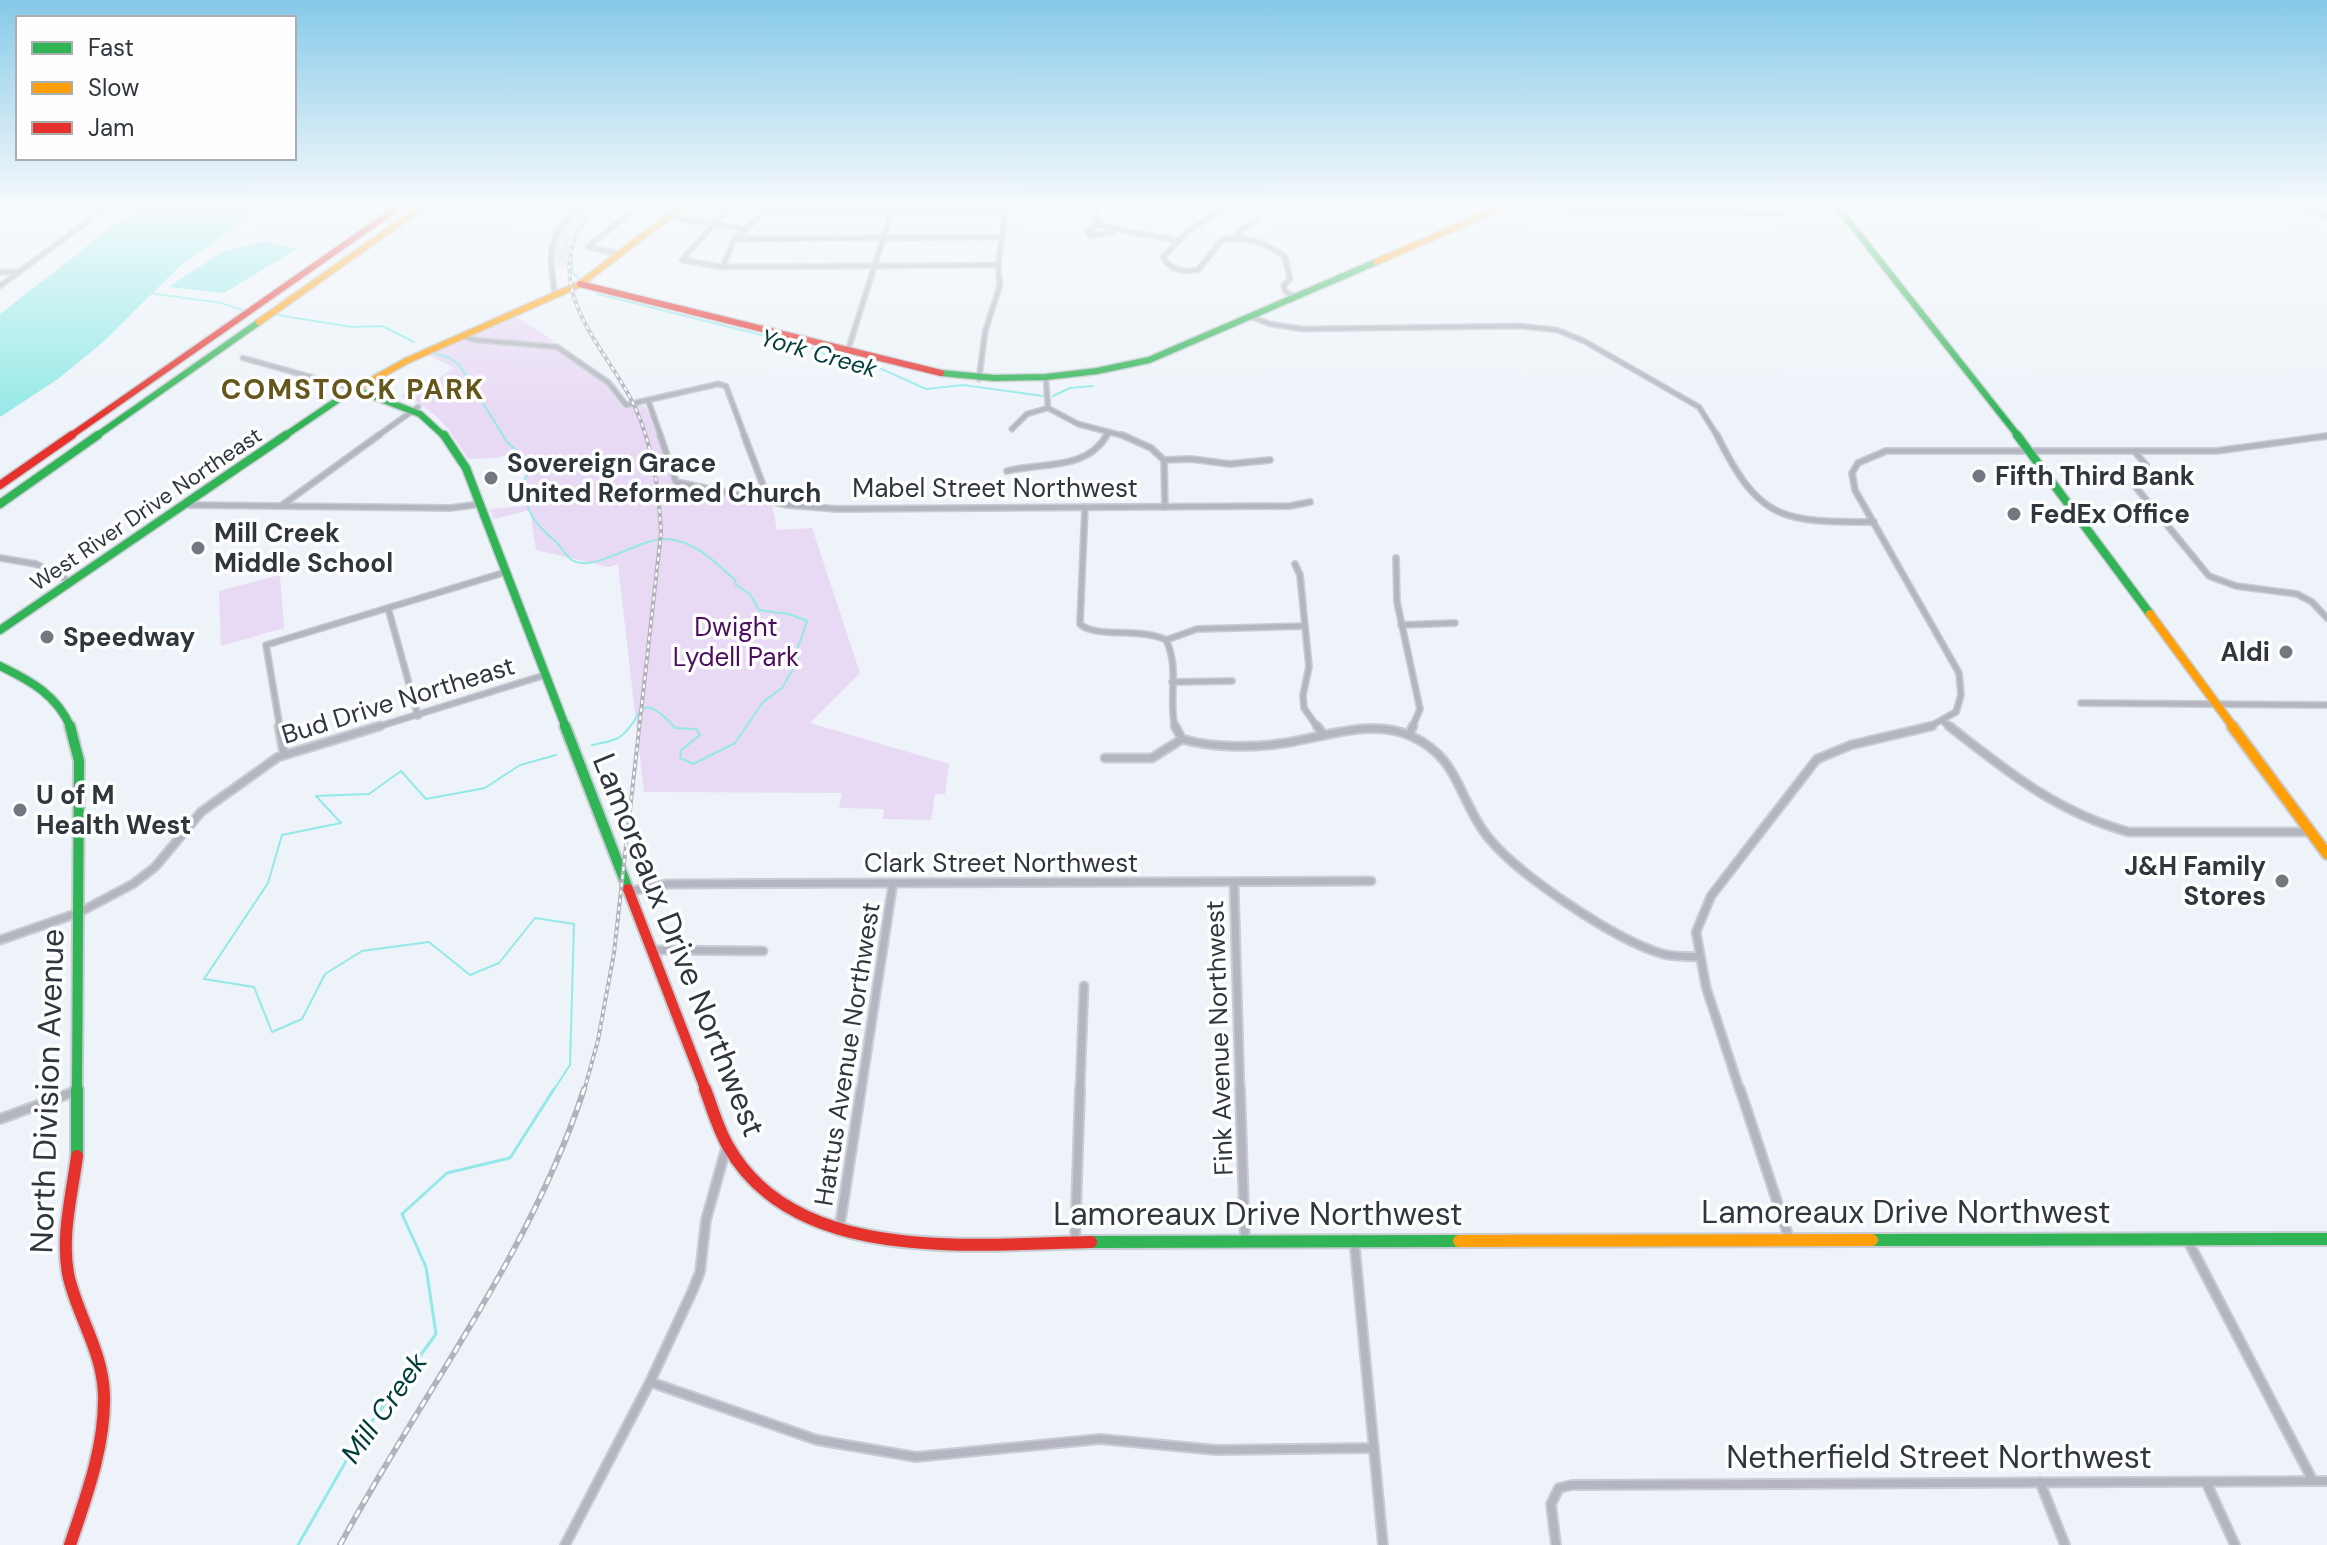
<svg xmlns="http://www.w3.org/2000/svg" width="2327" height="1545" viewBox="0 0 2327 1545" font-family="'DM Sans',sans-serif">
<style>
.green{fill:#e8d9f4}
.water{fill:#93e9e7}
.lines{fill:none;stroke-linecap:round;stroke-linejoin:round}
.stream-far1{stroke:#93e9e7;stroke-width:2}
.stream{stroke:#93e9e7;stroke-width:3}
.street-far3-casing{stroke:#c8cdd3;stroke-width:7}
.street-far2-casing{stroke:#c8cdd3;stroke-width:8}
.street-far1-casing{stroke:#c8cdd3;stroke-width:11}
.street-casing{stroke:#c8cdd3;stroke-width:12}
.fast-far3-casing{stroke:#c8cdd3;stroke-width:9}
.fast-far2-casing{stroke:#c8cdd3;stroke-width:11}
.fast-far1-casing{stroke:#c8cdd3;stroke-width:14}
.fast-casing{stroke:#c8cdd3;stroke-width:16}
.slow-far3-casing{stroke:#c8cdd3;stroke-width:9}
.slow-far2-casing{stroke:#c8cdd3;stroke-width:11}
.slow-far1-casing{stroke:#c8cdd3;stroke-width:14}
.slow-casing{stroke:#c8cdd3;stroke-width:16}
.jam-far3-casing{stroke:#c8cdd3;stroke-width:9}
.jam-far2-casing{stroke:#c8cdd3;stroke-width:11}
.jam-far1-casing{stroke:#c8cdd3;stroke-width:14}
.jam-casing{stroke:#c8cdd3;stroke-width:16}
.street-far3{stroke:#b4b5c0;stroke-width:4}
.street-far2{stroke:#b4b5c0;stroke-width:5}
.street-far1{stroke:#b4b5c0;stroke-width:7}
.street{stroke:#b4b5c0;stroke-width:8}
.fast-far3{stroke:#30b455;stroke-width:6}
.fast-far2{stroke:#30b455;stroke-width:8}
.fast-far1{stroke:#30b455;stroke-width:10}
.fast{stroke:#30b455;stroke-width:12}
.slow-far3{stroke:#ff9f0a;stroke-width:6}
.slow-far2{stroke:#ff9f0a;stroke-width:8}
.slow-far1{stroke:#ff9f0a;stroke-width:10}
.slow{stroke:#ff9f0a;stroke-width:12}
.jam-far3{stroke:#e5322d;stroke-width:6}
.jam-far2{stroke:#e5322d;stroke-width:8}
.jam-far1{stroke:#e5322d;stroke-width:10}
.jam{stroke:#e5322d;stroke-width:12}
.rail-far1-casing{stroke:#b1b3ba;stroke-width:4}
.rail-casing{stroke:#b1b3ba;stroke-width:6}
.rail-far1{stroke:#fefefe;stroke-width:2;stroke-dasharray:4;stroke-linecap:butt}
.rail{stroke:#fefefe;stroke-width:3;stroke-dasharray:8;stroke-linecap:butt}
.poi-dot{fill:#72787f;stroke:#fefefe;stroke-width:3}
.labels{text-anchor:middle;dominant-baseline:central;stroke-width:7;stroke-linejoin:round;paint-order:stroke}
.far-street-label{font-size:22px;fill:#2f363e;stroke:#fefefe}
.far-water-label{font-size:24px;font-style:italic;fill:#013d3a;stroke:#fefefe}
.poi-label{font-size:26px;font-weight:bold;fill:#2f363e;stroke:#fefefe;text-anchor:start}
.street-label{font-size:26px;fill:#2f363e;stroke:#fefefe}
.park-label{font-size:26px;fill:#4d0d5f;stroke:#fefefe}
.far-district-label{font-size:28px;font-weight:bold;letter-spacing:2px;fill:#65571b;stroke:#fefefe}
.water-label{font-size:28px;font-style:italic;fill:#013d3a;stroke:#fefefe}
.near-street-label{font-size:32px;fill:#2f363e;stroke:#fefefe}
</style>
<rect width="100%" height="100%" fill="#edf3f9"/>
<g class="green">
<path d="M582 204H599L579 229 567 266H551C545 233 560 225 582 204Z"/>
<path d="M516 316 554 341 548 345 607 385 623 408 638 405 646 407 675 486 712 490 772 505 777 530 812 528 860 673 810 723 949 764 945 794H935L931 820 883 819 884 809 839 808 842 793 644 792 618 564 609 567 536 550 530 510 494 519 490 509 527 506 522 482 530 464 520 452 495 458 468 459C450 429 435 406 400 397L421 378 432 382 454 368 428 355Z"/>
<polygon points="280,575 284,628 221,646 219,591"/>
</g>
<g class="water">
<polygon points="141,204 267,204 181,265 102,343 58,379 0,417 0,314"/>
<polygon points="265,241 297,249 224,293 168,287 224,251"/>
</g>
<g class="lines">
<g class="stream-far1">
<polyline points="571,259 573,273 578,278"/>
<polyline points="564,260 560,257 567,245 569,225 592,204"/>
<polyline points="149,293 221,303 242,310"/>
<polyline points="597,294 817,349 830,358 875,366 926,389 963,385 1043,396"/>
<polyline points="277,315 352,327 382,326 414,342"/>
<path d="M430 352 450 358 460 366 507 442 528 460 530 470 522 484C528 514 532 521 555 541 561 546 565 555 572 560 594 574 640 537 667 539 695 541 715 562 735 580L736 585 750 594 759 610 789 614 807 621 797 650 798 660 782 688 763 702 735 743 693 764 680 758 681 750 700 735 696 729 675 728C635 683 643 724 618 738 610 742 600 743 592 745"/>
<polyline points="1053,396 1070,388 1093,386"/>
<polyline points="553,1091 570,1065 574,924 535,918 499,963 470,975 429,942 362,951 325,974 302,1019 272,1032 254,987 204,979 268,883 282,835 341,823 316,796 369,794 401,771 426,799 485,788 520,765 556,755"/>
</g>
<polyline class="stream" points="298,1545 357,1442 436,1334 426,1267 402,1214 447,1173 510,1158 554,1089"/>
<g class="street-far3-casing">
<g id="street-far3">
<polyline points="732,204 682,260 723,267 998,265"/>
<path d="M1094 204 1099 224C1124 234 1151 233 1177 241"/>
<path d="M1224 204 1218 212 1187 232 1163 257C1171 271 1183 272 1198 270L1222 240C1244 236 1269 243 1285 257L1290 279 1284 285 1285 291 1293 296"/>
<polyline points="1563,204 1568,209 1582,212 1782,213"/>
<polyline points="2263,204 2311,211 2327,218"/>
<polyline points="765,211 1006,210"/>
<polyline points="669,217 744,229"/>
<polyline points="1099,224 1088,232 1091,236 1114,232"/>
<polyline points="1238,237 1239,231 1258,219"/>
<polyline points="736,239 1002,237"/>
<polyline points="588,247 640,204"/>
<polyline points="588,247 621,254"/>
<polyline points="723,267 734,240 773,204"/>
<polyline points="0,272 19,272"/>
<polyline points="0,286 111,204"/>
<path d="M558 293 554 290C548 245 549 236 582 204"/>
<polyline points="1249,316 1270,324 1302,329 1519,326 1557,330 1584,341 1699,407 1718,437"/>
<polyline points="462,336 475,340 557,347 609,383 626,405 718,384 726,386 745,437"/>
<polyline points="848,350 894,204"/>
<polyline points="243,358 354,389"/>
<polyline points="979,379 985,332 1000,285 998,265 1007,204"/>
<polyline points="1046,380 1048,408 1078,424 1128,437"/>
<polyline points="648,400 661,437"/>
<polyline points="1012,429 1027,414 1048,408"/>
<polyline points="376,437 418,407"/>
<polyline points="1106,437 1109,432"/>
<polyline points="2319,437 2327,436"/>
</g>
</g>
<g class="street-far2-casing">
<g id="street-far2">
<polyline points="660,435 676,482 788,505 837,509 1290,506 1310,502"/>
<polyline points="744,435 769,501"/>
<polyline points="1122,435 1151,448 1164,460 1165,507"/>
<path d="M1717 435C1759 521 1782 522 1874 522"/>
<polyline points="2135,452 2146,465 2134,485 2209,576 2236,586 2297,594 2312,602 2327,618"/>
<polyline points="1164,460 1191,459 1230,464 1270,460"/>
<path d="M1007 471C1042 462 1086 471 1107 435"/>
<polyline points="185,505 450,508 481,504"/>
<polyline points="281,506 379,435"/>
<path d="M1085 507 1080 624C1096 639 1141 627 1166 640 1180 668 1168 698 1175 728"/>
<polyline points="0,558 36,564 71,582"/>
<polyline points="1396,558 1397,602 1420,709 1412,728"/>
<polyline points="1295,564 1300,575 1309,667 1303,695 1304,708 1318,728"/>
<polyline points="388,608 418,716"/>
<polyline points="1401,625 1455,623"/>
<polyline points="1166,640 1197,629 1305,626"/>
<polyline points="1172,682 1232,681"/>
<polyline points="2081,703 2327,705"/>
<polyline points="1944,722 1951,728"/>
<polyline points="280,728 266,645 506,572"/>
<polyline points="374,728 545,675"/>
<polyline points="1927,728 1956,712 1961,695 1959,673 1855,490 1852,473 1858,463 1886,451 2216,451 2327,436"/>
</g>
</g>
<g class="street-far1-casing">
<g id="street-far1">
<polyline points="279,726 284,754"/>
<polyline points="1175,726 1182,739"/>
<polyline points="1317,726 1323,734"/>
<path d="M1949 726C2005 770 2058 813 2129 832H2311"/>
<polyline points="1409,735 1413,726"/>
<path d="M1182 739C1212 748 1253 748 1285 743 1325 737 1372 718 1411 736 1460 758 1458 799 1487 836 1518 875 1615 940 1663 954 1674 957 1687 956 1699 957"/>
<polyline points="1105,758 1152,758 1182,739"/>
<polyline points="1234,882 1240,1091"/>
<polyline points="631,891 668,884 1371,881"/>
<polyline points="0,940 78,913 133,884 155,867 201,812 278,757 380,726"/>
<polyline points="652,950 763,951"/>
<polyline points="76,1091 79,1090"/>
<polyline points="861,1091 893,883"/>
<polyline points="1080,1091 1084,986"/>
<polyline points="1740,1091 1706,987 1696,932 1711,896 1817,759 1851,745 1932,726"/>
</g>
</g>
<g class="street-casing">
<g id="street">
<polyline points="1240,1089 1245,1240"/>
<polyline points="1740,1089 1789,1238"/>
<polyline points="0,1119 79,1090"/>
<polyline points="839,1231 861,1089"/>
<polyline points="1354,1239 1383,1545"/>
<polyline points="1075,1241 1080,1089"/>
<polyline points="2188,1241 2313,1481"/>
<polyline points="650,1382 817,1440 916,1457 1100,1439 1217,1450 1374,1448"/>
<polyline points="2040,1482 2065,1545"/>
<polyline points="2206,1482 2235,1545"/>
<polyline points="565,1545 650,1382 692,1292 700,1272 706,1220 727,1145"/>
<polyline points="1556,1545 1551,1504 1559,1488 1572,1485 2327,1481"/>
</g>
</g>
<g class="fast-far3-casing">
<g id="fast-far3">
<polyline points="1835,204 2019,437"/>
<polyline points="941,373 994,378 1046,377 1097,371 1149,360 1376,262"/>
<polyline points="354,389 420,414 445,437"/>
<polyline points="95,437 259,322"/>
<polyline points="283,437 342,397"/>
</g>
</g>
<g class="fast-far2-casing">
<g id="fast-far2">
<polyline points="444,435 466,468 566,728"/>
<polyline points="2017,435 2150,614"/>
<polyline points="0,504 98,435"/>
<polyline points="0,630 286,435"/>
<path d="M0 666C31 681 57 695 71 728"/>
</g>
</g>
<g class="fast-far1-casing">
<g id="fast-far1">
<polyline points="70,726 79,761 77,1091"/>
<polyline points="565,726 628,889"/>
</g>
</g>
<g class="fast-casing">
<g id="fast">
<polyline points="77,1156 77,1089"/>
<polyline points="1872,1240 2327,1239"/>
<polyline points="1091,1242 1459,1241"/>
</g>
</g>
<g class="slow-far3-casing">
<g id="slow-far3">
<polyline points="1376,262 1509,204"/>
<polyline points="259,322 426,204"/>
<polyline points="342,397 406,361 580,284 685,204"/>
</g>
</g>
<g class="slow-far2-casing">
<polyline id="slow-far2" points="2150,614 2234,728"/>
</g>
<g class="slow-far1-casing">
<polyline id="slow-far1" points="2232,726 2327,854"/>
</g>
<g class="slow-casing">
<polyline id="slow" points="1459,1241 1872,1240"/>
</g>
<g class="jam-far3-casing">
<g id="jam-far3">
<polyline points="580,284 941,373"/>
<polyline points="69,437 403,204"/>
</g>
</g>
<g class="jam-far2-casing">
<polyline id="jam-far2" points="0,485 72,435"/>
</g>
<g class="jam-far1-casing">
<polyline id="jam-far1" points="628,889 706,1091"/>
</g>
<g class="jam-casing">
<g id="jam">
<path d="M705 1089C712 1107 718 1129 728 1146 795 1266 975 1244 1091 1242"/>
<path d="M70 1545C86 1497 105 1447 104 1396 103 1352 79 1319 69 1278 60 1239 72 1195 77 1156"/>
</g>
</g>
<use href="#street-far3" class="street-far3"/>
<use href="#street-far2" class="street-far2"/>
<use href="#street-far1" class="street-far1"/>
<use href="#street" class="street"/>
<use href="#fast-far3" class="fast-far3"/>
<use href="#fast-far2" class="fast-far2"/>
<use href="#fast-far1" class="fast-far1"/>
<use href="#fast" class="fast"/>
<use href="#slow-far3" class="slow-far3"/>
<use href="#slow-far2" class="slow-far2"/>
<use href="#slow-far1" class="slow-far1"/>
<use href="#slow" class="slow"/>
<use href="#jam-far3" class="jam-far3"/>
<use href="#jam-far2" class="jam-far2"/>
<use href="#jam-far1" class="jam-far1"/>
<use href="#jam" class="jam"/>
<g class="rail-far1-casing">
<path id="rail-far1" d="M584 1091 598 1040 614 953 661 533C659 489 653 447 635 407 609 352 548 298 577 234 582 223 592 213 599 204"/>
</g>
<g class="rail-casing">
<path id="rail" d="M340 1545C422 1393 530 1255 584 1089"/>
</g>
<use href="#rail-far1" class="rail-far1"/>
<use href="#rail" class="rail"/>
</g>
<linearGradient id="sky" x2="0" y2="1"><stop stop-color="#86c9e8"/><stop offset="0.49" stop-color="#f7fafc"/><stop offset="1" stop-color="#f7fafc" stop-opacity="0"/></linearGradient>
<rect width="2327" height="420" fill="url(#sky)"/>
<g class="poi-dot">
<circle cx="1979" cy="476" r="8"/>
<circle cx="491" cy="478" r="8"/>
<circle cx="2014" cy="514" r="8"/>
<circle cx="198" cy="548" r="8"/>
<circle cx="47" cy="637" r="8"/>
<circle cx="2286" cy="652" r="8"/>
<circle cx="20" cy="810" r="8"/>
<circle cx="2282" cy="881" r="8"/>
</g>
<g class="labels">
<g class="far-street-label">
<text transform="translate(146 509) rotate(-34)">West River Drive Northeast</text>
</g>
<g class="far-water-label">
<text transform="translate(819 353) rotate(16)">York Creek</text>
</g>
<g class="poi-label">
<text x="507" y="463">Sovereign Grace<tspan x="507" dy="30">United Reformed Church</tspan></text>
<text x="1995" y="476">Fifth Third Bank</text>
<text x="2030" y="514">FedEx Office</text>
<text x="214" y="533">Mill Creek<tspan x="214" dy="30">Middle School</tspan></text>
<text x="63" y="637">Speedway</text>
<text x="2270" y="652" text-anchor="end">Aldi</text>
<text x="36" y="795">U of M<tspan x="36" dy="30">Health West</tspan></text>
<text x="2266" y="866" text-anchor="end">J&amp;H Family<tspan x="2266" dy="30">Stores</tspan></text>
</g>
<g class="street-label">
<text x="995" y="488">Mabel Street Northwest</text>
<text transform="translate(398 700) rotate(-17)">Bud Drive Northeast</text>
<text x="1001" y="863">Clark Street Northwest</text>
<text transform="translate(1219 1038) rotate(-92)">Fink Avenue Northwest</text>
<text transform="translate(847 1054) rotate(-81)">Hattus Avenue Northwest</text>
</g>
<g class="park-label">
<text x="736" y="627">Dwight<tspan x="736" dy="30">Lydell Park</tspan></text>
</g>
<g class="far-district-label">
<text x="353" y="389">COMSTOCK PARK</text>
</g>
<g class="water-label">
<text transform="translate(384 1408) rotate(-55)">Mill Creek</text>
</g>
<g class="near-street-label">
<text transform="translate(679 945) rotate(68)">Lamoreaux Drive Northwest</text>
<text transform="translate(47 1091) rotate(-88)">North Division Avenue</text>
<text x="1906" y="1212">Lamoreaux Drive Northwest</text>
<text x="1258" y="1214">Lamoreaux Drive Northwest</text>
<text x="1939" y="1457">Netherfield Street Northwest</text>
</g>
</g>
<rect x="16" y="16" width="280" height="144" fill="#fefefe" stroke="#abaeb1" stroke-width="2"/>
<rect x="32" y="42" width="40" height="12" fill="#30b455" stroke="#abaeb1" stroke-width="2"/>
<text x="88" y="56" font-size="24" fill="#2f363e">Fast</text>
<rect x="32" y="82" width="40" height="12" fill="#ff9f0a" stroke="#abaeb1" stroke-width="2"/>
<text x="88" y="96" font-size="24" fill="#2f363e">Slow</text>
<rect x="32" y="122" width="40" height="12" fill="#e5322d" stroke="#abaeb1" stroke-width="2"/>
<text x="88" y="136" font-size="24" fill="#2f363e">Jam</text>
</svg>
